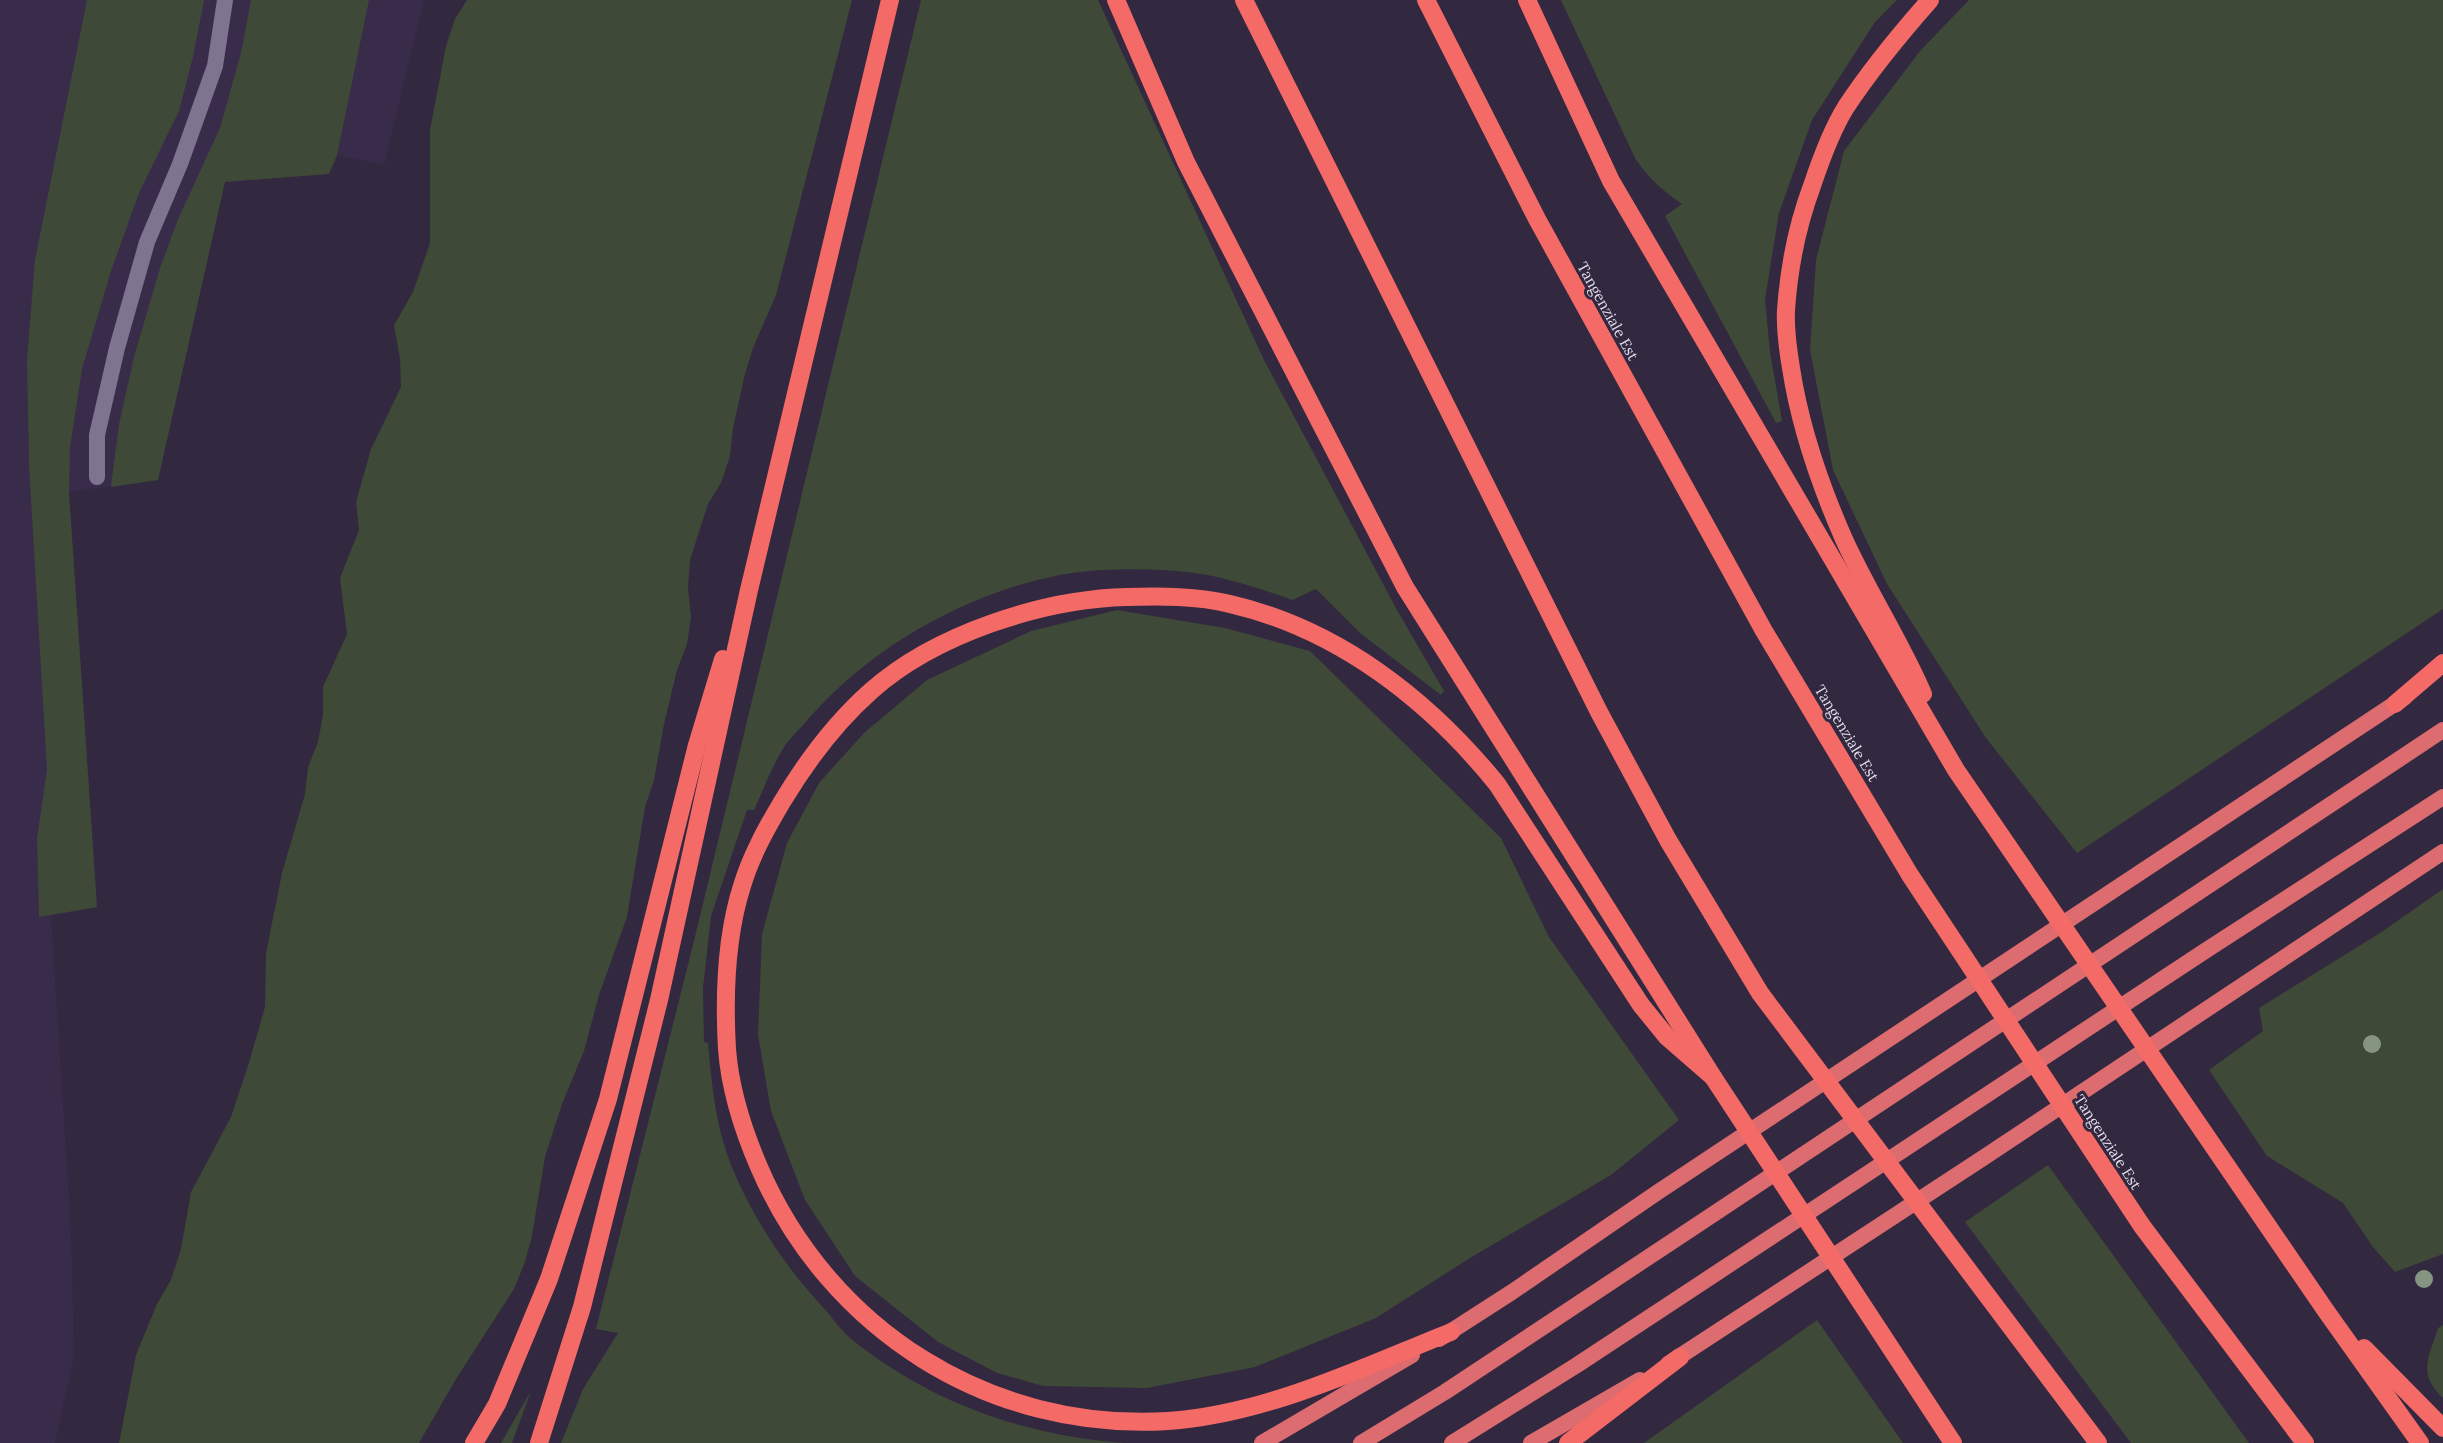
<svg xmlns="http://www.w3.org/2000/svg" width="2443" height="1443" viewBox="0 0 2443 1443" font-family="Lora,serif">
<style>
.built{fill:#392c4a}
.green{fill:#3e4937}
.lines{fill:none;stroke-linecap:round;stroke-linejoin:round}
.service{stroke:#7f7490;stroke-width:16}
.trunk{stroke:#dc6c6f;stroke-width:16}
.motorway{stroke:#f46a67;stroke-width:18}
.tree{fill:#869482}
.labels{text-anchor:middle;dominant-baseline:central;stroke-width:6;stroke-linejoin:round;paint-order:stroke}
.street-label{font-size:15px;fill:#e3ddec;stroke:#32283f}
</style>
<rect width="100%" height="100%" fill="#32283f"/>
<polygon class="built" points="0,0 424,0 384,165 338,155 329,174 225,182 158,480 69,492 97,907 51,916 71,1233 74,1357 55,1443 0,1443"/>
<g class="green">
<polygon points="87,0 204,0 193,57 179,111 139,193 111,271 82,369 70,447 69,492 97,907 39,917 37,838 47,770 29,465 27,359 35,260"/>
<polygon points="251,0 369,0 337,155 329,174 225,182 158,480 111,487 119,424 134,357 160,268 178,219 220,128 241,53"/>
<polygon points="467,0 852,0 776,295 753,348 745,374 733,428 730,456 721,483 708,504 690,560 688,588 691,617 687,644 677,670 664,724 654,780 645,807 627,917 599,995 584,1051 562,1104 545,1157 532,1236 525,1262 514,1289 456,1379 419,1443 119,1443 136,1355 157,1304 171,1280 181,1249 191,1192 231,1117 248,1066 265,1007 266,953 282,873 305,794 308,767 318,742 323,715 323,687 347,634 340,578 359,530 356,502 371,449 401,387 400,359 394,325 413,292 430,243 430,130 446,46 455,19"/>
<path d="M921 0H1098L1264 360 1397 610 1444 691 1441 695 1360 633 1316 589 1292 600C1258 588 1223 576 1187 572 1146 568 1095 568 1055 576 963 595 872 647 810 717 803 726 793 735 786 744 773 764 764 788 754 810H747L711 916 703 988 704 1042 708 1043C711 1076 714 1109 723 1141 734 1179 754 1215 775 1247 791 1271 809 1292 829 1314 835 1322 842 1331 850 1338 929 1402 1024 1436 1125 1443H561L583 1389 618 1333 596 1329 692 949Z"/>
<path d="M1561 0H1897L1875 22 1812 120 1779 213 1765 299 1770 352 1782 421 1776 423 1665 216 1682 204C1663 191 1648 178 1635 158Z"/>
<polygon points="1969,0 2443,0 2443,609 2077,853 1986,738 1887,584 1833,470 1810,350 1816,260 1844,151 1920,51"/>
<polygon points="1117,610 1225,628 1310,651 1501,838 1549,937 1679,1120 1611,1175 1470,1258 1376,1318 1255,1367 1147,1388 1043,1386 997,1373 938,1342 855,1276 805,1200 771,1111 758,1035 762,934 787,843 819,783 864,733 927,680 1031,631"/>
<polygon points="2443,889 2443,1254 2395,1272 2373,1247 2343,1203 2267,1156 2209,1070 2263,1031 2259,1008 2380,933"/>
<polygon points="2048,1165 2249,1443 2131,1443 1965,1222"/>
<polygon points="1817,1320 1903,1443 1644,1443"/>
<path d="M2443 1325V1398C2417 1374 2429 1357 2438 1328Z"/>
<polygon points="531,1391 512,1443 501,1443"/>
</g>
<g class="lines">
<polyline class="service" points="97,477 97,435 117,348 147,242 180,164 215,66 225,0"/>
<g class="trunk">
<polyline points="1439,1339 1512,1292 1658,1192 2405,697"/>
<polyline points="1668,1364 1983,1158 2443,852"/>
<polyline points="1262,1443 1412,1355"/>
<polyline points="1361,1443 1445,1392 1685,1233 2443,730"/>
<polyline points="1452,1443 1577,1365 2205,951 2443,797"/>
<polyline points="1531,1443 1640,1380"/>
</g>
<g class="motorway">
<polyline points="1116,0 1186,162 1405,587 1713,1077 1953,1443"/>
<polyline points="1244,0 1599,712 1668,840 1760,993 2098,1443"/>
<polyline points="1426,0 1537,219 1764,631 1910,875 2142,1226 2305,1443"/>
<polyline points="1527,0 1611,181 1956,770 2326,1311 2420,1443"/>
<path d="M1923 694C1900 640 1867 591 1843 537 1819 482 1800 427 1791 368 1788 350 1785 329 1786 310 1789 267 1797 226 1812 186 1821 159 1831 131 1846 107 1871 69 1900 34 1930 0"/>
<polyline points="2395,704 2443,663"/>
<path d="M1451 1332C1361 1368 1267 1414 1168 1421 990 1432 829 1330 759 1167 743 1130 730 1089 727 1049 724 996 726 936 742 886 751 856 766 829 782 802 806 762 836 722 871 691 935 634 1043 599 1127 597 1161 596 1197 596 1230 604 1338 629 1428 699 1497 784L1641 1005 1667 1037 1713 1077"/>
<polyline points="2364,1348 2443,1428"/>
<polyline points="474,1443 497,1404 549,1279 608,1099 697,745 723,659"/>
<polyline points="539,1443 582,1307 659,1000 749,590 890,0"/>
<polyline points="1568,1443 1680,1357"/>
</g>
</g>
<g class="tree">
<circle cx="2372" cy="1044" r="9"/>
<circle cx="2424" cy="1279" r="9"/>
</g>
<g class="labels">
<g class="street-label">
<text transform="translate(1608 311) rotate(61)">Tangenziale Est</text>
<text transform="translate(1847 733) rotate(59)">Tangenziale Est</text>
<text transform="translate(2108 1142) rotate(57)">Tangenziale Est</text>
</g>
</g>
</svg>
